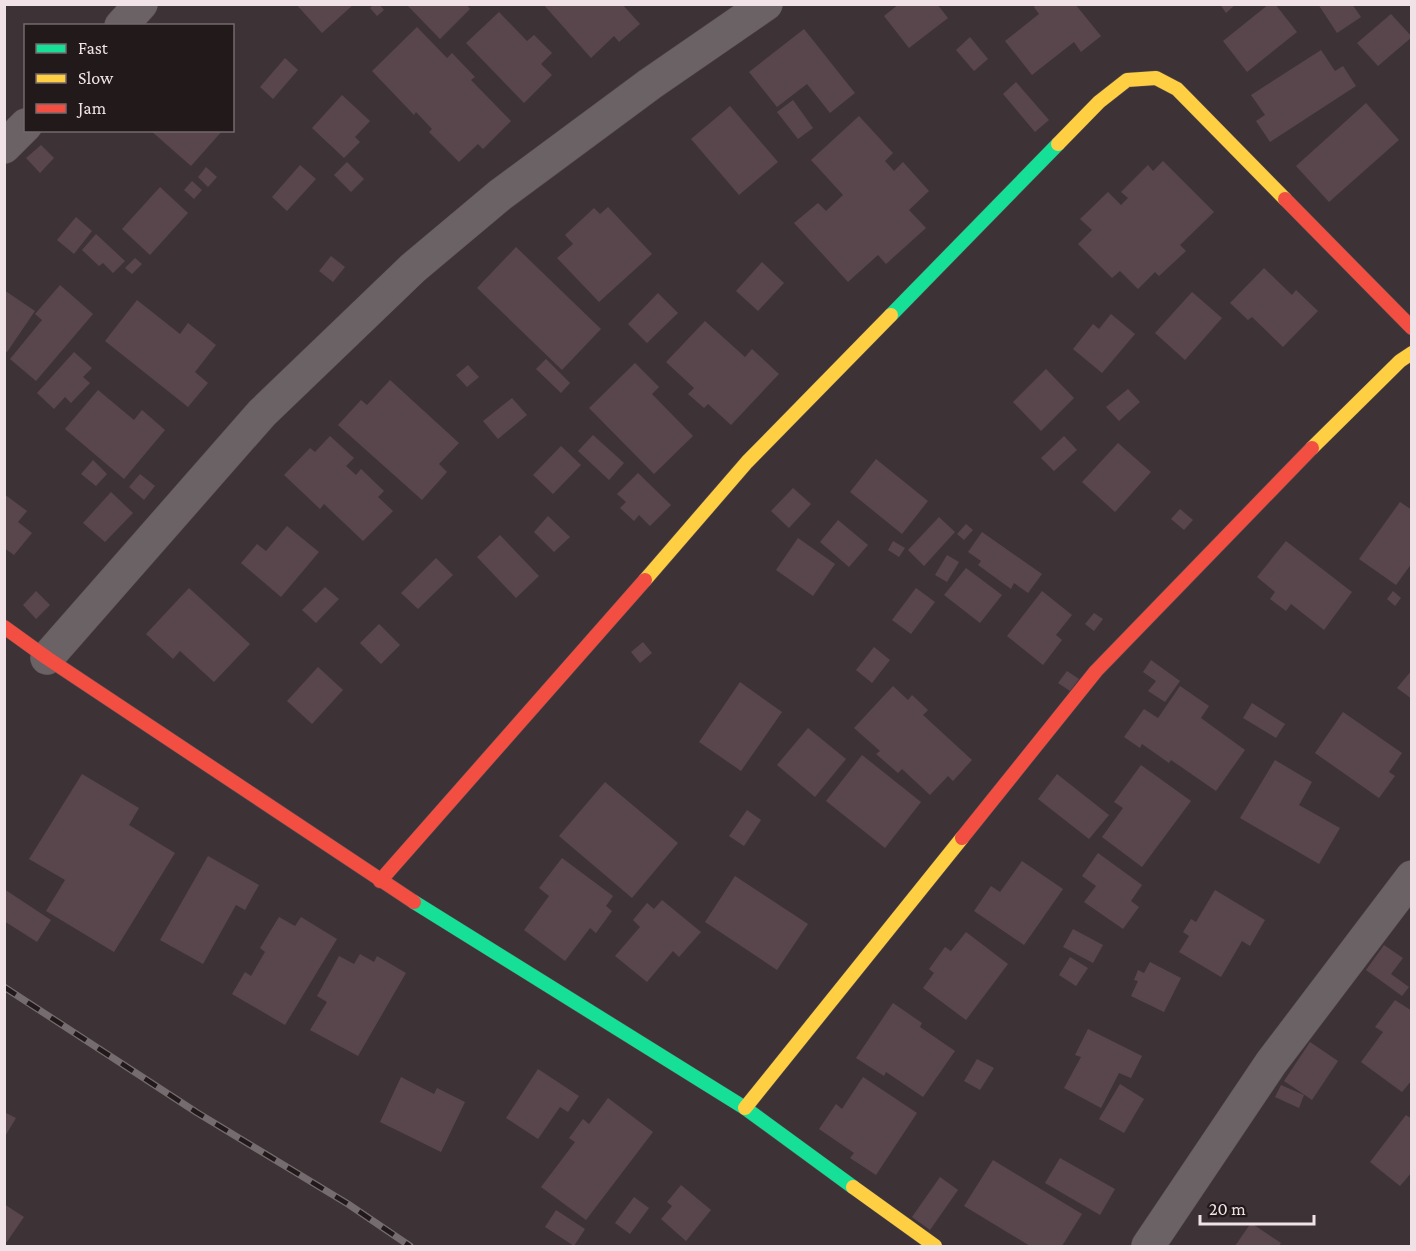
<svg xmlns="http://www.w3.org/2000/svg" width="1416" height="1251" viewBox="0 0 1416 1251" font-family="'Crimson Pro',serif">
<style>
.building{fill:#59464d}
.lines{fill:none;stroke-linecap:round;stroke-linejoin:round}
.street-casing{stroke:#594f52;stroke-width:34}
.fast-casing{stroke:#594f52;stroke-width:15}
.slow-casing{stroke:#594f52;stroke-width:15}
.jam-casing{stroke:#594f52;stroke-width:15}
.street{stroke:#6b6265;stroke-width:33}
.fast{stroke:#16e098;stroke-width:14}
.slow{stroke:#ffcf43;stroke-width:14}
.jam{stroke:#f24e42;stroke-width:14}
.rail-casing{stroke:#746c6e;stroke-width:7}
.rail{stroke:#22191b;stroke-width:4.5;stroke-dasharray:14;stroke-linecap:butt}
</style>
<rect width="100%" height="100%" fill="#3d3235"/>
<g class="building">
<polygon points="296,4 354,4 322,33"/>
<polygon points="374,4 379,4 384,10 377,16 370,8"/>
<polygon points="406,4 466,4 470,9 440,39"/>
<polygon points="543,4 622,4 640,24 619,42 614,36 591,58"/>
<polygon points="899,4 937,4 948,18 909,48 884,16"/>
<polygon points="1037,4 1075,4 1101,36 1081,52 1074,42 1032,75 1005,41 1039,14 1034,7"/>
<polygon points="1220,4 1236,4 1226,13"/>
<polygon points="1269,4 1275,4 1297,32 1247,72 1223,41"/>
<polygon points="1318,4 1352,4 1361,17 1337,33"/>
<polygon points="499,12 527,41 534,35 552,53 541,64 552,75 524,103 466,43"/>
<polygon points="1391,14 1412,37 1378,66 1357,43"/>
<polygon points="417,27 447,58 452,53 475,77 471,80 511,121 483,149 478,144 459,162 429,132 432,129 416,112 414,115 372,71"/>
<polygon points="804,29 855,93 830,113 807,84 777,107 749,72"/>
<polygon points="970,37 988,59 974,71 956,50"/>
<polygon points="1321,50 1335,71 1343,66 1356,86 1270,142 1256,121 1265,115 1251,95"/>
<polygon points="285,58 298,70 273,99 260,87"/>
<polygon points="1016,82 1049,120 1035,132 1003,94"/>
<polygon points="342,95 370,121 355,137 360,142 344,158 312,128"/>
<polygon points="793,100 813,128 798,139 777,112"/>
<polygon points="1366,103 1399,140 1329,202 1296,166"/>
<polygon points="730,106 778,162 739,195 691,139"/>
<polygon points="859,116 893,153 885,161 894,171 903,162 929,191 909,210 926,228 886,264 878,255 848,282 794,223 818,203 826,211 843,195 811,160"/>
<polygon points="150,130 223,130 191,166"/>
<polygon points="41,145 54,158 40,173 26,158"/>
<polygon points="1163,161 1214,212 1180,245 1186,251 1159,276 1155,272 1138,289 1120,271 1112,278 1078,244 1092,230 1080,219 1108,192 1121,205 1128,198 1121,192 1148,165 1153,171"/>
<polygon points="347,162 364,179 351,192 334,175"/>
<polygon points="300,165 316,179 287,211 272,197"/>
<polygon points="206,167 217,177 208,187 198,177"/>
<polygon points="192,181 202,190 194,199 184,190"/>
<polygon points="160,187 188,213 150,255 122,229"/>
<polygon points="608,207 652,254 599,302 557,258 573,244 565,235 594,208 600,214"/>
<polygon points="76,217 92,231 74,254 57,240"/>
<polygon points="96,234 125,261 113,273 103,263 99,266 82,250"/>
<polygon points="516,247 601,329 562,370 477,288"/>
<polygon points="331,256 345,267 333,282 319,271"/>
<polygon points="135,258 142,264 132,274 125,268"/>
<polygon points="762,262 784,283 758,311 736,291"/>
<polygon points="1264,268 1292,295 1296,290 1318,311 1283,347 1252,317 1248,320 1230,303"/>
<polygon points="60,285 93,314 36,381 10,359 42,320 35,314"/>
<polygon points="4,290 35,311 7,352 4,351"/>
<polygon points="1192,292 1222,318 1185,360 1155,333"/>
<polygon points="658,293 678,313 647,343 628,324"/>
<polygon points="137,300 180,334 188,323 216,345 195,372 208,383 188,407 105,341"/>
<polygon points="1111,314 1135,334 1102,373 1073,349 1093,324 1099,329"/>
<polygon points="705,321 745,357 752,349 779,374 731,425 708,404 704,408 688,394 694,388 666,362"/>
<polygon points="74,352 92,368 83,377 90,383 71,403 65,397 54,409 37,393"/>
<polygon points="546,359 570,383 561,393 536,369"/>
<polygon points="635,363 659,387 652,394 693,436 654,474 589,408"/>
<polygon points="468,365 479,377 467,387 456,375"/>
<polygon points="1046,369 1074,398 1041,431 1013,402"/>
<polygon points="390,380 459,443 439,464 447,472 422,500 338,425 361,400 367,405"/>
<polygon points="1128,389 1140,402 1119,421 1106,407"/>
<polygon points="98,390 134,420 142,410 165,430 124,479 65,429"/>
<polygon points="512,398 527,415 498,439 483,421"/>
<polygon points="593,435 624,463 609,480 578,451"/>
<polygon points="330,436 354,458 346,466 356,475 361,469 384,491 378,497 393,511 363,541 324,504 320,509 284,475 310,448 315,452"/>
<polygon points="1064,436 1077,450 1054,471 1041,458"/>
<polygon points="1118,443 1151,472 1115,512 1082,482"/>
<polygon points="561,446 581,465 553,494 533,475"/>
<polygon points="876,459 928,501 902,534 850,492"/>
<polygon points="93,460 107,474 96,486 81,474"/>
<polygon points="638,473 671,505 650,526 639,515 634,521 620,508 626,502 617,494"/>
<polygon points="140,474 155,486 144,500 129,487"/>
<polygon points="793,488 811,504 789,528 771,511"/>
<polygon points="111,492 133,513 105,542 83,523"/>
<polygon points="4,494 27,511 18,522 32,533 14,555 4,548"/>
<polygon points="1400,502 1412,510 1412,563 1396,585 1359,559"/>
<polygon points="1180,509 1193,520 1184,530 1171,519"/>
<polygon points="548,516 570,537 554,552 534,532"/>
<polygon points="939,517 955,532 924,566 908,550"/>
<polygon points="838,520 868,545 849,567 820,542"/>
<polygon points="966,524 973,530 964,540 957,534"/>
<polygon points="287,526 319,552 281,597 241,563 257,544 266,551"/>
<polygon points="982,532 1042,574 1028,593 1014,583 1011,589 978,565 981,561 968,552"/>
<polygon points="500,535 539,576 516,598 477,557"/>
<polygon points="798,538 835,564 813,596 776,570"/>
<polygon points="893,541 905,548 899,557 888,550"/>
<polygon points="1286,541 1352,592 1324,630 1291,604 1286,611 1270,599 1275,592 1257,577"/>
<polygon points="947,555 959,562 947,582 935,575"/>
<polygon points="436,558 453,575 418,609 401,593"/>
<polygon points="966,568 1002,595 980,623 944,595"/>
<polygon points="325,587 339,599 316,623 302,610"/>
<polygon points="189,588 250,644 214,682 180,651 173,659 146,634"/>
<polygon points="916,588 935,602 911,634 892,620"/>
<polygon points="36,591 50,605 36,619 23,605"/>
<polygon points="1042,591 1072,615 1056,635 1062,640 1043,665 1007,636"/>
<polygon points="1393,591 1401,598 1395,606 1387,599"/>
<polygon points="1094,613 1103,619 1094,631 1085,624"/>
<polygon points="379,624 400,645 381,664 360,643"/>
<polygon points="643,642 652,653 640,663 631,652"/>
<polygon points="874,647 890,660 872,683 856,670"/>
<polygon points="1151,660 1180,681 1165,702 1148,691 1156,681 1143,672"/>
<polygon points="318,667 343,690 312,724 287,701"/>
<polygon points="1412,670 1412,699 1397,688"/>
<polygon points="1067,671 1079,679 1070,691 1058,683"/>
<polygon points="740,682 782,712 741,771 699,742"/>
<polygon points="893,686 908,700 912,695 928,710 923,715 972,760 953,781 948,776 930,795 902,769 898,773 876,754 880,751 854,728"/>
<polygon points="1180,686 1209,706 1201,718 1245,750 1216,791 1171,760 1169,763 1142,744 1140,748 1124,737 1144,709 1158,718"/>
<polygon points="1252,703 1285,724 1276,738 1243,718"/>
<polygon points="1343,712 1402,753 1389,772 1395,776 1379,798 1315,753"/>
<polygon points="808,728 846,759 815,797 777,765"/>
<polygon points="862,755 921,802 885,848 826,801"/>
<polygon points="1275,760 1312,782 1299,805 1340,828 1319,864 1240,818"/>
<polygon points="1141,765 1191,801 1142,867 1102,837 1123,808 1114,802"/>
<polygon points="82,774 139,808 129,825 175,853 114,952 46,911 65,880 29,859"/>
<polygon points="1057,774 1109,815 1089,839 1038,799"/>
<polygon points="605,782 678,843 632,898 559,836"/>
<polygon points="747,810 761,820 744,846 729,836"/>
<polygon points="1098,853 1142,885 1131,901 1139,907 1123,929 1084,902 1096,886 1082,876"/>
<polygon points="208,856 259,885 245,910 236,905 203,964 160,940"/>
<polygon points="562,858 613,896 606,906 612,911 596,933 590,928 565,961 524,930 549,896 539,888"/>
<polygon points="1022,861 1063,889 1024,945 974,911 991,886 1000,892"/>
<polygon points="735,876 808,924 777,970 705,922"/>
<polygon points="4,889 51,920 37,942 4,921"/>
<polygon points="1215,890 1265,920 1250,946 1242,941 1221,977 1179,952 1189,936 1183,932 1191,919 1196,922"/>
<polygon points="662,900 701,932 679,957 673,951 647,982 615,956 640,927 633,920 647,903 654,909"/>
<polygon points="279,917 295,926 301,917 337,939 285,1025 232,994 245,972 251,976 265,952 260,948"/>
<polygon points="1073,929 1103,945 1093,963 1063,947"/>
<polygon points="966,932 1008,964 966,1020 923,988 934,973 929,969 945,947 951,951"/>
<polygon points="1384,945 1403,958 1391,974 1409,987 1402,996 1366,970"/>
<polygon points="360,954 374,962 377,956 406,973 358,1056 310,1030 327,1002 317,996 339,956 354,964"/>
<polygon points="1070,957 1088,968 1076,986 1059,975"/>
<polygon points="1150,962 1181,978 1164,1012 1131,996 1138,981 1134,980 1138,970 1144,973"/>
<polygon points="1395,1000 1412,1011 1412,1080 1402,1092 1361,1062 1383,1032 1375,1027"/>
<polygon points="893,1003 922,1023 920,1027 955,1051 923,1097 886,1072 884,1076 856,1058"/>
<polygon points="1088,1029 1142,1056 1131,1078 1119,1073 1101,1108 1064,1088 1081,1057 1075,1055"/>
<polygon points="1310,1042 1338,1061 1312,1100 1284,1081"/>
<polygon points="977,1059 994,1068 980,1090 964,1081"/>
<polygon points="538,1069 579,1096 568,1112 560,1107 538,1139 506,1118"/>
<polygon points="401,1077 434,1094 437,1088 465,1102 441,1152 380,1122"/>
<polygon points="863,1077 917,1113 876,1175 850,1158 854,1153 819,1129 836,1104 842,1109"/>
<polygon points="1120,1084 1144,1099 1124,1133 1099,1119"/>
<polygon points="1281,1085 1304,1095 1299,1108 1275,1097"/>
<polygon points="608,1098 653,1132 586,1220 541,1187 575,1142 569,1138 583,1119 589,1124"/>
<polygon points="4,1112 16,1118 4,1138"/>
<polygon points="1406,1115 1412,1119 1412,1172 1400,1186 1370,1162"/>
<polygon points="1060,1158 1115,1189 1100,1215 1045,1183"/>
<polygon points="993,1160 1082,1214 1062,1246 1030,1246 964,1206"/>
<polygon points="940,1177 958,1190 930,1230 912,1217"/>
<polygon points="681,1185 711,1210 686,1241 661,1219 672,1206 667,1202"/>
<polygon points="634,1197 649,1208 630,1234 615,1223"/>
<polygon points="4,1204 24,1217 4,1246"/>
<polygon points="556,1210 585,1229 574,1246 545,1227"/>
<polygon points="1251,1223 1281,1243 1279,1246 1235,1246"/>
</g>
<g class="lines">
<g class="street-casing">
<g id="street">
<polyline points="121,26 141,4"/>
<polyline points="4,147 26,125"/>
<polyline points="47,658 262,413 413,268 500,195 650,84 766,4"/>
<polyline points="1148,1246 1271,1063 1412,877"/>
</g>
</g>
<g class="fast-casing">
<g id="fast">
<polyline points="891,315 1058,144"/>
<polyline points="414,902 745,1108 853,1187"/>
</g>
</g>
<g class="slow-casing">
<g id="slow">
<polyline points="1058,144 1099,102 1127,80 1156,78 1177,89 1285,199"/>
<polyline points="1312,448 1400,361 1412,353"/>
<polyline points="645,580 747,462 891,315"/>
<polyline points="745,1108 962,838"/>
<polyline points="853,1187 935,1246"/>
</g>
</g>
<g class="jam-casing">
<g id="jam">
<polyline points="1285,199 1412,328"/>
<polyline points="4,627 47,658 414,902"/>
<polyline points="962,838 1096,671 1312,448"/>
<polyline points="380,881 645,580"/>
</g>
</g>
<use href="#street" class="street"/>
<use href="#fast" class="fast"/>
<use href="#slow" class="slow"/>
<use href="#jam" class="jam"/>
<g class="rail-casing">
<polyline id="rail" points="4,987 196,1112 348,1204 410,1246"/>
</g>
<use href="#rail" class="rail"/>
</g>
<rect width="1416" height="1251" fill="none" stroke="#f0e2e6" stroke-width="12"/>
<rect x="24" y="24" width="210" height="108" fill="#22191b" stroke="#74696c" stroke-width="1.5"/>
<rect x="36" y="44" width="30" height="9" fill="#16e098" stroke="#74696c" stroke-width="1.5"/>
<text x="78" y="54" font-size="18" fill="#f0e2e6">Fast</text>
<rect x="36" y="74" width="30" height="9" fill="#ffcf43" stroke="#74696c" stroke-width="1.5"/>
<text x="78" y="84" font-size="18" fill="#f0e2e6">Slow</text>
<rect x="36" y="104" width="30" height="9" fill="#f24e42" stroke="#74696c" stroke-width="1.5"/>
<text x="78" y="114" font-size="18" fill="#f0e2e6">Jam</text>
<path d="M1200 1215v9h114v-9" fill="none" stroke="#f0e2e6" stroke-width="3"/>
<text x="1209" y="1215" font-size="18" fill="#f0e2e6" stroke="#22191b" stroke-width="4.5" paint-order="stroke">20 m</text>
</svg>
